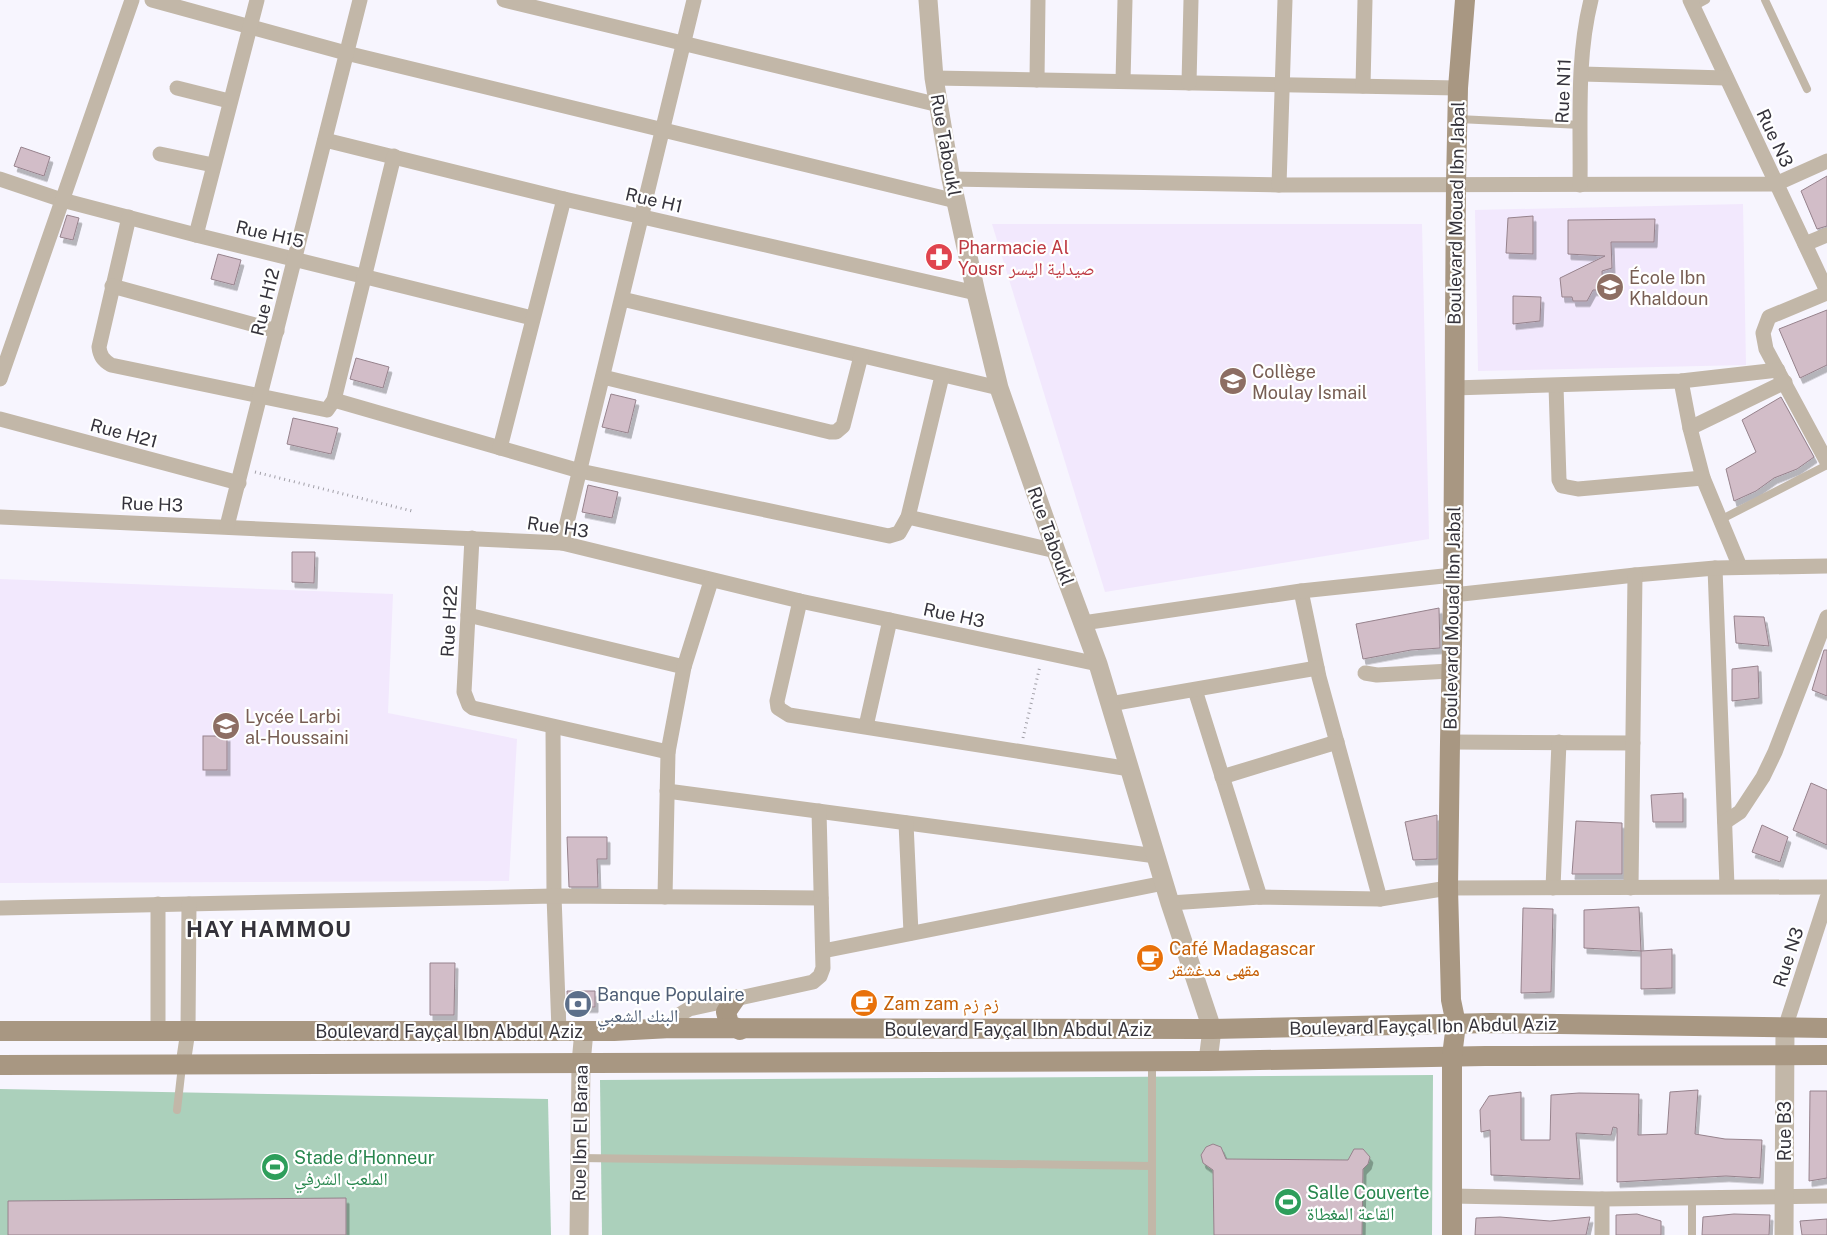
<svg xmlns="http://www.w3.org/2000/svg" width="1827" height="1235" viewBox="0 0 1827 1235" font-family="'Public Sans','Noto Naskh Arabic',sans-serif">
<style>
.education{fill:#f2e8fd}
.green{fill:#abd0bb}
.building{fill:#d2bdc8;stroke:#96828c;filter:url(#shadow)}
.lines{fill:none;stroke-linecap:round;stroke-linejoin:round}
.path{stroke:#a19fa7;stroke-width:3;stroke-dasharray:1 4;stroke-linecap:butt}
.service{stroke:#c2b7a8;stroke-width:8}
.minor{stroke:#c2b7a8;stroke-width:15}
.tertiary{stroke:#c2b7a8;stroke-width:19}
.secondary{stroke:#a89782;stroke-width:20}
.labels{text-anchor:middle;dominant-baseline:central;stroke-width:4.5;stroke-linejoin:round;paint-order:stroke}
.street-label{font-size:18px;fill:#35333b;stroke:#fff}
.health-label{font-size:18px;fill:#be3a42;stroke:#fff;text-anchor:start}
.education-label{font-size:18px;fill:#785e54;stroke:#fff;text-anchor:start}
.food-label{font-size:18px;fill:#c56008;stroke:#fff;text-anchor:start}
.service-label{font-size:18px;fill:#4e5e75;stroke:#fff;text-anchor:start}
.leisure-label{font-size:18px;fill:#27864d;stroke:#fff;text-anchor:start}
.district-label{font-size:22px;font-weight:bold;letter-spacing:1px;fill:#35333b;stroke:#fff}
</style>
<defs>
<filter id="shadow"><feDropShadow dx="3" dy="5.5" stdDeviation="0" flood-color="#0004"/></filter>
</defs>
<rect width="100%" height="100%" fill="#f7f5fe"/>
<g class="education">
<polygon points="1743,204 1746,365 1478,371 1475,210"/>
<polygon points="992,224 1422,224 1429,539 1105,592"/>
<polygon points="0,579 393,594 388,713 517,739 509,881 0,883"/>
</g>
<g class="green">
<polygon points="1433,1075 1432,1235 602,1235 600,1080"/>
<polygon points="0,1089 548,1099 551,1235 0,1235"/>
</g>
<g class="building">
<polygon points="21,147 50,157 44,176 14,166"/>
<polygon points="1827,176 1827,226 1817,229 1801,191"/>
<polygon points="67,215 79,218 73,240 60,237"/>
<polygon points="1533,216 1533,254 1506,253 1508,218"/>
<polygon points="1655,219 1654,242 1611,242 1612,268 1602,271 1603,290 1593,290 1587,301 1573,301 1572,297 1562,297 1560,278 1605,256 1568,254 1568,220"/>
<polygon points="218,254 241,260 234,285 211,279"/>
<polygon points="1513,296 1541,297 1540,321 1513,324"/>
<polygon points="1827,310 1827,365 1800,378 1779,329"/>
<polygon points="356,358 389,367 383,388 350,379"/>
<polygon points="611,394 636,400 628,433 602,427"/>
<polygon points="1781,397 1814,457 1797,469 1774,478 1756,491 1734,501 1726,469 1756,452 1742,420"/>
<polygon points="293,418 338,428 331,454 287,444"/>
<polygon points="588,485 618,492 612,518 582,512"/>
<polygon points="292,552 315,552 314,583 292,582"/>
<polygon points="1439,608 1440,648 1411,650 1363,659 1356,624"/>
<polygon points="1734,616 1764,617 1769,646 1736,643"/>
<polygon points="1824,650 1827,650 1827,696 1812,690"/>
<polygon points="1758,666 1759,698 1732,701 1732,669"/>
<rect x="203" y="736" width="24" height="34"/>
<polygon points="1811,783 1827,790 1827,845 1793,830"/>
<polygon points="1683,793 1683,822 1653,822 1651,795"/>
<polygon points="1437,815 1437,859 1413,860 1405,822"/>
<polygon points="1576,821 1622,823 1622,874 1572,874"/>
<polygon points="1762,825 1788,837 1780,862 1752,852"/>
<polygon points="567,837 607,837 607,859 597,859 598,887 569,887"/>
<polygon points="1639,907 1641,951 1584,948 1584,910"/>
<polygon points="1523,908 1553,909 1551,992 1521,993"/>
<polygon points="1672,949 1672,988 1641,989 1641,951"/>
<polygon points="430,963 455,963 454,1015 430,1015"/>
<polygon points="567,991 595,991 595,1007 568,1007"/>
<polygon points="1698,1090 1695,1134 1725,1139 1762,1140 1760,1178 1726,1176 1617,1182 1617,1128 1613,1127 1611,1135 1576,1133 1580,1179 1491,1175 1490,1130 1481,1132 1480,1110 1489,1096 1521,1092 1521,1140 1550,1140 1551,1095 1579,1093 1639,1094 1638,1135 1667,1134 1670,1092"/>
<polygon points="1810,1091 1827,1091 1827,1178 1809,1181"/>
<polygon points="1213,1144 1221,1147 1226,1159 1348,1160 1354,1149 1363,1149 1370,1157 1368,1164 1363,1169 1362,1235 1214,1235 1213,1170 1203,1163 1201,1155 1206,1147"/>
<polygon points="346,1198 346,1235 8,1235 8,1201"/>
<polygon points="1637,1214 1661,1221 1661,1235 1616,1235 1616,1215"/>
<polygon points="1734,1214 1770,1215 1769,1235 1702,1235 1703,1217"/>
<polygon points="1500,1217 1550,1221 1590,1217 1586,1235 1475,1235 1476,1218"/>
<polygon points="1827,1219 1827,1235 1802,1235 1800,1221"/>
</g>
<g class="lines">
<g class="path">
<polyline points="255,472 412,511"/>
<polyline points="1023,738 1040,666"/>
</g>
<g class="service">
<polyline points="1765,0 1807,89"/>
<polyline points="1693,7 1706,0"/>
<polyline points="1458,119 1581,125"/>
<polyline points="1720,520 1827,465"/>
<polyline points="177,1110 182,1066"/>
<polyline points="579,1158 1152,1166"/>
<polyline points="1152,1235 1152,1062"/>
<polyline points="1692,1235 1692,1198"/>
</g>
<g class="minor">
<polyline points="152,0 346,53 956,201"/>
<polyline points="504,0 939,105"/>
<polyline points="1690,0 1827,291"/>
<polyline points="1582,74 1726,78"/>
<polyline points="934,78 1458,88"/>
<polyline points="1037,80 1038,0"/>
<polyline points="1123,81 1125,0"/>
<polyline points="1189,83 1191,0"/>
<polyline points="1363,86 1365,0"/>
<polyline points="177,88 229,101"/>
<polyline points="325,140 564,199 976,293"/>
<polyline points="160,154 213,165"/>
<polyline points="0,179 62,200 196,235 532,318"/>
<polyline points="951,179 1279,185 1776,184 1827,161"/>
<polyline points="1279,185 1285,0"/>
<path d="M1580 185C1581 124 1576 59 1591 0"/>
<path d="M129 217 99 347C100 356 103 360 111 365L327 410 334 400 394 156"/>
<polyline points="196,235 257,0"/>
<polyline points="1805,244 1827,235"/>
<polyline points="112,286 277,331"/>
<polyline points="1827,293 1769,317 1763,333 1766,349 1827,462"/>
<polyline points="622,299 999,388"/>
<polyline points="603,377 830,432 836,432 843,426 861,356"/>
<polyline points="0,379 132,0"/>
<polyline points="1681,381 1690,428 1703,478 1740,567"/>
<polyline points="1556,386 1559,480 1562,486 1578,489 1703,478"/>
<polyline points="1453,388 1681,381 1778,370"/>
<polyline points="334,400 580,471 889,536 899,533 908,517 942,376"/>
<polyline points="0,419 239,483"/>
<polyline points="1690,428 1785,382"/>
<polyline points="500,448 564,199"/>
<polyline points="0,517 562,543 800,601 1098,664"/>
<polyline points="908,517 1056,551"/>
<polyline points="227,526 360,0"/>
<polyline points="472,538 464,692 469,705 473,708 668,752"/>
<polyline points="562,543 694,0"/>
<polyline points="1715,568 1727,886"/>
<polyline points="1301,591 1319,677 1380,899"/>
<polyline points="1453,595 1635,575 1715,568 1827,566"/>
<polyline points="800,601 777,701 778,708 789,715 1130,769"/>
<polyline points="468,615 684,667"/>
<polyline points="1083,623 1301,591 1453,575"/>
<polyline points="1365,673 1377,675 1450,671"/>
<polyline points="1195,690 1260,897"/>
<polyline points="1110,704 1317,668"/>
<polyline points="866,726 890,620"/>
<polyline points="553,727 554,896 559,1030"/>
<polyline points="1450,742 1633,743"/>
<polyline points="1222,777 1337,742"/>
<polyline points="667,791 1156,856"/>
<polyline points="1725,822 1740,812 1763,777 1775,752 1827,617"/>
<polyline points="906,823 911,933"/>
<polyline points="1553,888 1559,742"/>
<polyline points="1631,888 1635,575"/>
<polyline points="665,897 668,752 684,667 711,581"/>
<polyline points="1170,903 1260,897 1380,899 1448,888 1827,887"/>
<polyline points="0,908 554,896 821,898"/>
<polyline points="823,951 1164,883"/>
<polyline points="671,1028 679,1015 689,1009 813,982 820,976 823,968 819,811"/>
<polyline points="1785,1028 1827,898"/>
<polyline points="158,1031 158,904"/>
<polyline points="183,1064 188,1031 189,904"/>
<polyline points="1452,1196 1602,1199 1827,1196"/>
<polyline points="1602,1199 1602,1235"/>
</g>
<g class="tertiary">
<polyline points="928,0 934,78 951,179 976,293 999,388 1056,551 1098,664 1170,903 1212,1029 1208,1061"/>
<polyline points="579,1235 581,1063 584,1031"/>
<polyline points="1784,1235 1785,1028"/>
</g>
<g class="secondary">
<polyline points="735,999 726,1012 729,1024 740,1030"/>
<polyline points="0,1031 614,1031 671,1028 1212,1029 1491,1023 1827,1028"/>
<polyline points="0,1065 1208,1061 1485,1056 1827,1055"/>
<polyline points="1452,1235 1452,1056 1456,1024 1451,1000 1448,888 1450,742 1453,595 1456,184 1458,88 1465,0"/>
</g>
</g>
<defs>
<g id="pharmacy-disc" transform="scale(1.4375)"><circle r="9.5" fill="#e0444e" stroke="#fff"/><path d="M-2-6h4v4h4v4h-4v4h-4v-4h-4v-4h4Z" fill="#fff"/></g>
<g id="school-disc" transform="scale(1.4375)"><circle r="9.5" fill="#8d6e63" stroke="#fff"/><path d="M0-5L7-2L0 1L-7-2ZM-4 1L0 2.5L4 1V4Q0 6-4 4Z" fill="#fff"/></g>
<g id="cafe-disc" transform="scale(1.4375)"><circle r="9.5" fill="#e8710a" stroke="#fff"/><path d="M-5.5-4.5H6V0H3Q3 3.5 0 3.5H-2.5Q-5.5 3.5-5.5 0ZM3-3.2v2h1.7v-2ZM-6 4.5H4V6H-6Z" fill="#fff"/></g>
<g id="bank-disc" transform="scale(1.4375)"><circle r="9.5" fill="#5c6f8a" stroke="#fff"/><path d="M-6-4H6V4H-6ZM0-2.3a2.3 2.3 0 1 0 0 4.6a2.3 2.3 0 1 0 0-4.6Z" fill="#fff"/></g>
<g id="stadium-disc" transform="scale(1.4375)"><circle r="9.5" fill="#2e9e5b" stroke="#fff"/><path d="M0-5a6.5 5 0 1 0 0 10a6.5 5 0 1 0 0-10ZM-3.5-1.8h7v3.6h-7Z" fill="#fff"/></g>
</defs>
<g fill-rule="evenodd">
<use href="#pharmacy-disc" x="939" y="257"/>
<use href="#school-disc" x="1610" y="287"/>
<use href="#school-disc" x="1233" y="381"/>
<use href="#school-disc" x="226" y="726"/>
<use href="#cafe-disc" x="1150" y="958"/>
<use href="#cafe-disc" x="864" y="1003"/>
<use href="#bank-disc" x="578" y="1004"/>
<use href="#stadium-disc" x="275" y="1167"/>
<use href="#stadium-disc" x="1288" y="1202"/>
</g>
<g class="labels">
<g class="street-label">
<text transform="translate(1563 91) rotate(-88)">Rue N11</text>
<text transform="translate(1775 138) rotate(65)">Rue N3</text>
<text transform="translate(946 145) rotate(80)">Rue Taboukl</text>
<text transform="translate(654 200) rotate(13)">Rue H1</text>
<text transform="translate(1456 213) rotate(-89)">Boulevard Mouad Ibn Jabal</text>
<text transform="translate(270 234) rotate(13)">Rue H15</text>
<text transform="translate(265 302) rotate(-76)">Rue H12</text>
<text transform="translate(124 433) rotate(15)">Rue H21</text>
<text transform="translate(152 504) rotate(2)">Rue H3</text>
<text transform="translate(558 527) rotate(8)">Rue H3</text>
<text transform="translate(1051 536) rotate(70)">Rue Taboukl</text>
<text transform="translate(954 615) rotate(12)">Rue H3</text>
<text transform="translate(1452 618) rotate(-89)">Boulevard Mouad Ibn Jabal</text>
<text transform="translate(449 621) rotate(-87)">Rue H22</text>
<text transform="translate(1788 957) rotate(-72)">Rue N3</text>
<text transform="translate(1423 1026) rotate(-1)">Boulevard Fayçal Ibn Abdul Aziz</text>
<text x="1018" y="1029">Boulevard Fayçal Ibn Abdul Aziz</text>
<text x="449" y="1031">Boulevard Fayçal Ibn Abdul Aziz</text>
<text transform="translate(1784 1131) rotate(-90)">Rue B3</text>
<text transform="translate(580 1133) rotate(-89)">Rue Ibn El Baraa</text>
</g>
<g class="health-label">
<text x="958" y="247">Pharmacie Al<tspan x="958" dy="21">Yousr صيدلية اليسر</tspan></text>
</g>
<g class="education-label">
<text x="1629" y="277">École Ibn<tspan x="1629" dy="21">Khaldoun</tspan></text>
<text x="1252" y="371">Collège<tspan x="1252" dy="21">Moulay Ismail</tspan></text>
<text x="245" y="716">Lycée Larbi<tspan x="245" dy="21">al-Houssaini</tspan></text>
</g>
<g class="food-label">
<text x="1169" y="948">Café Madagascar<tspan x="1169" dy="21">مقهى مدغشقر</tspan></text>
<text x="883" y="1003">Zam zam زم زم</text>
</g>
<g class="service-label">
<text x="597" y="994">Banque Populaire<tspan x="597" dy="21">البنك الشعبي</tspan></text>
</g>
<g class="leisure-label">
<text x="294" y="1157">Stade d’Honneur<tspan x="294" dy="21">الملعب الشرفي</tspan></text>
<text x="1307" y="1192">Salle Couverte<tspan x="1307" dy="21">القاعة المغطاة</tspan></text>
</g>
<g class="district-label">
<text x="269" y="929">HAY HAMMOU</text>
</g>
</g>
</svg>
